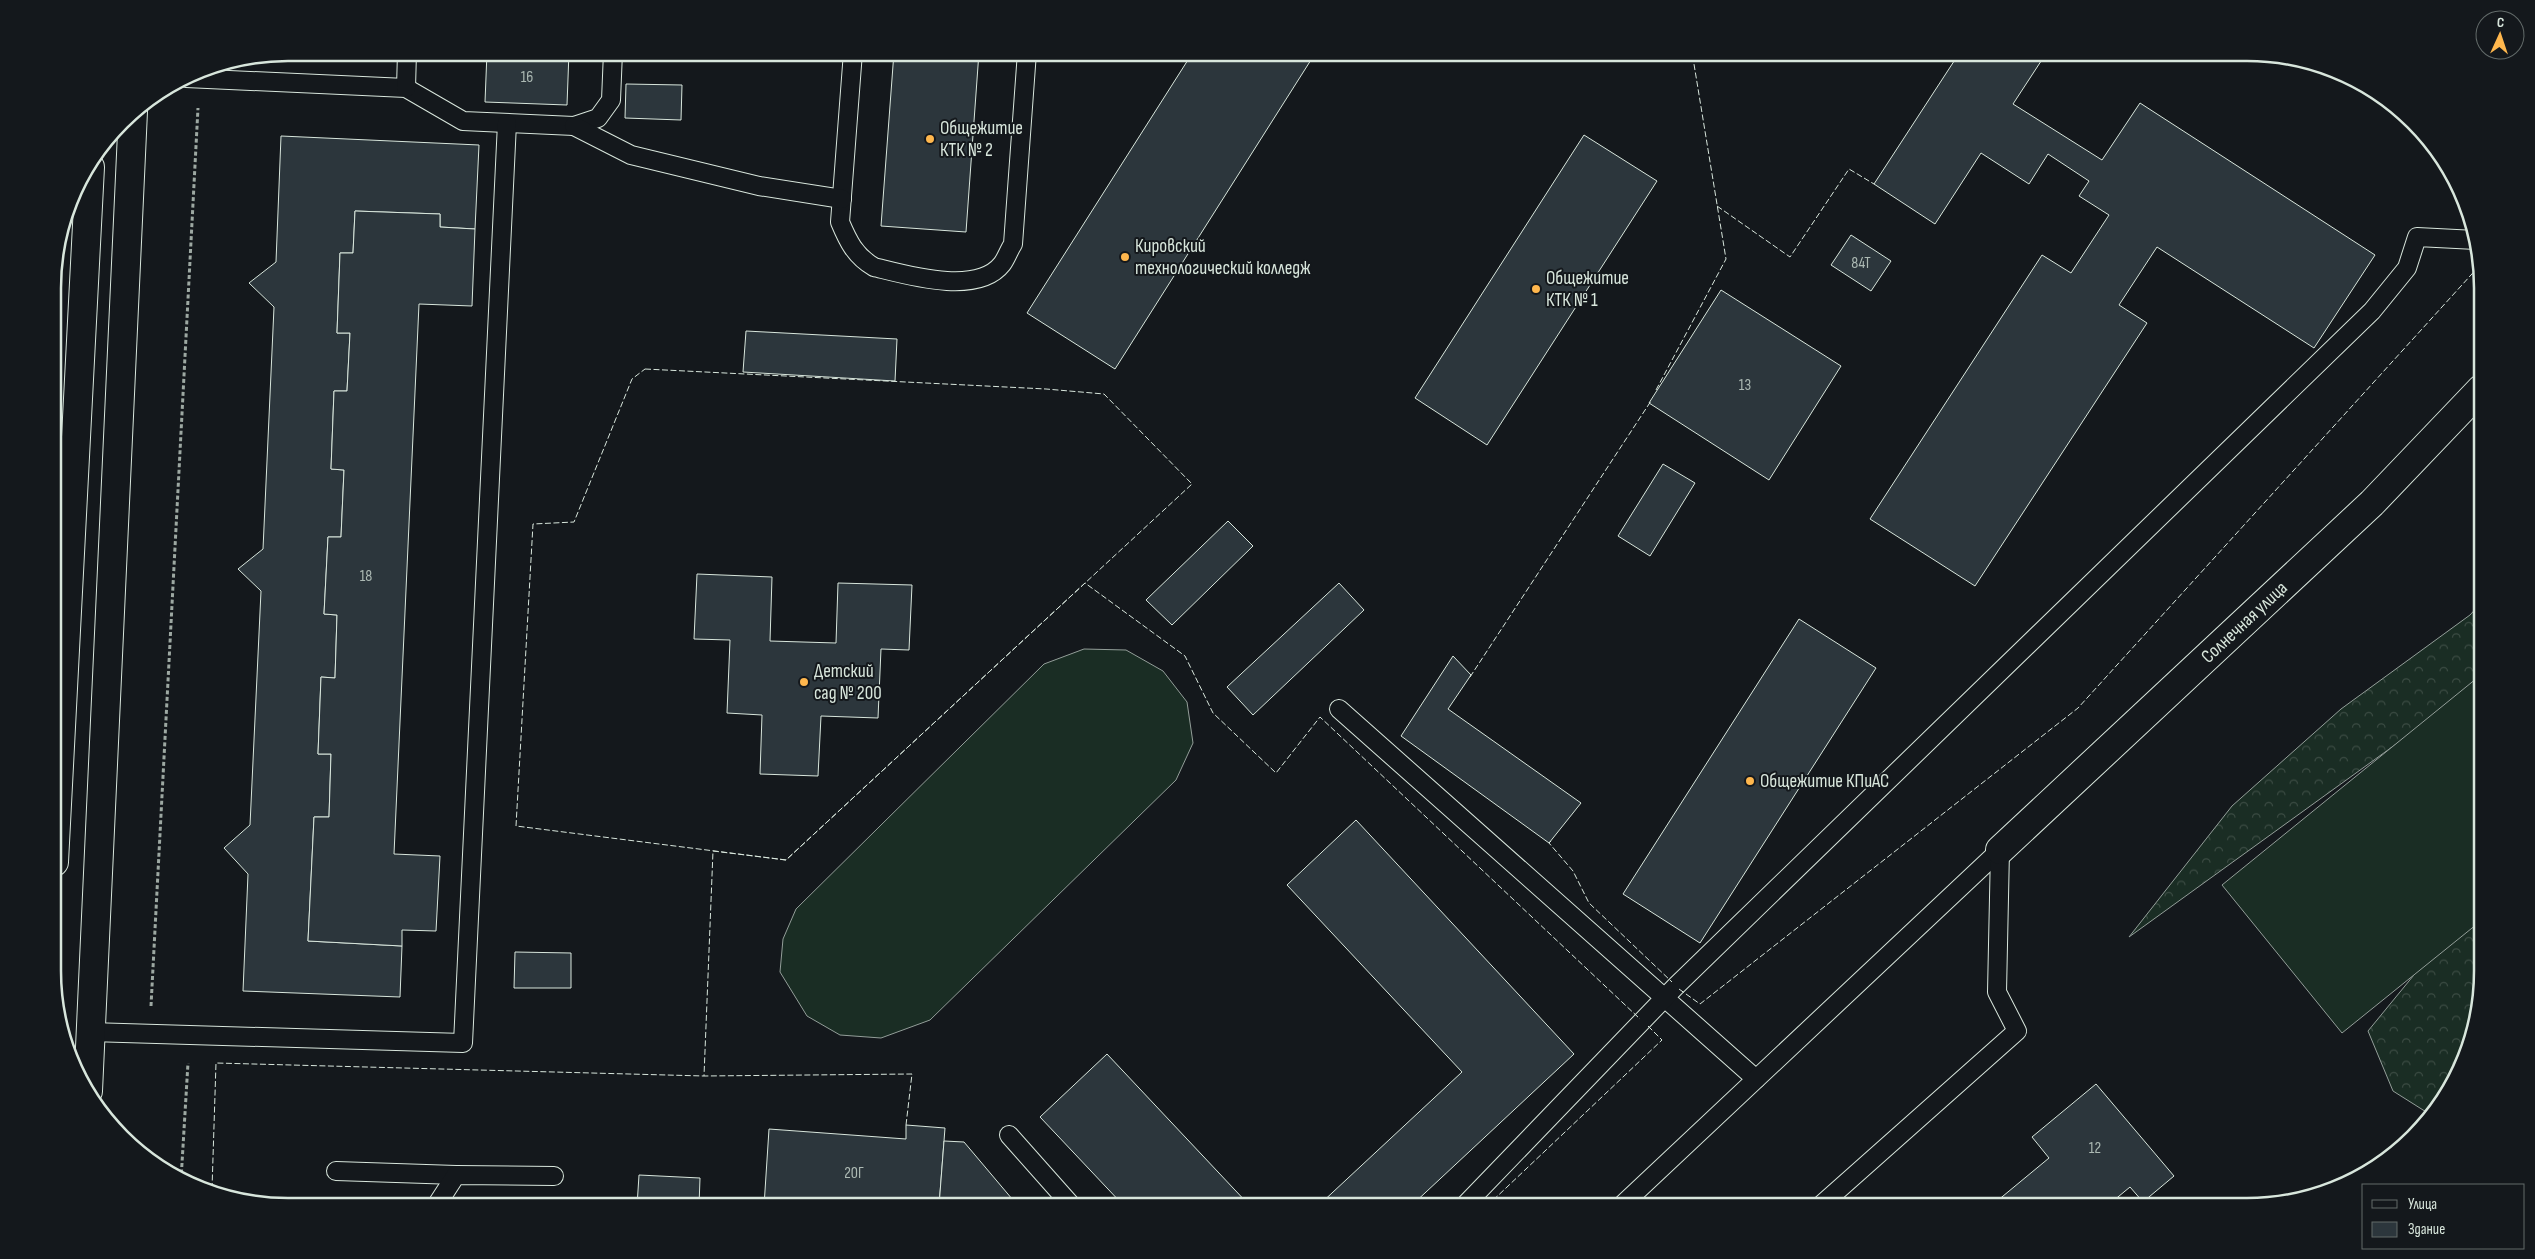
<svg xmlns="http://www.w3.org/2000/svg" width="2535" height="1259" viewBox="0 0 2535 1259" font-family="'Sofia Sans Condensed',sans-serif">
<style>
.forest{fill:url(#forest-crowns);stroke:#939e99}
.pitch{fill:#1a2d24;stroke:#939e99}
.building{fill:#2c363c;stroke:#d8e6dc}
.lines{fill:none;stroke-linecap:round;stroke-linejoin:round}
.lane-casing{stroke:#d8e6dc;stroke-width:20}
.street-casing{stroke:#d8e6dc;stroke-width:30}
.highway-casing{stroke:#d8e6dc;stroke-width:30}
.path{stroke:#9da8a2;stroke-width:3;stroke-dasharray:4 2.5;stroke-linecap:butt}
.lane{stroke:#14181c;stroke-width:18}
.street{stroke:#14181c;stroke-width:28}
.highway{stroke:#14181c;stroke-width:28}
.fence{stroke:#d8e6dc;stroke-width:1;stroke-dasharray:6 2.5;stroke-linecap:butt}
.poi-dot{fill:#ffb74d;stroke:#14181c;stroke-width:2}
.labels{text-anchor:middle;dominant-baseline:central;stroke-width:4;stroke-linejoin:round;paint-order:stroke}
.number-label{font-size:16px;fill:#adbab4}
.poi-label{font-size:19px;fill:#d8e6dc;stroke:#14181c;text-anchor:start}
.street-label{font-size:19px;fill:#d8e6dc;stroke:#14181c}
.rim{fill:none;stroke:#d8e6dc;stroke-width:2.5}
</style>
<defs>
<pattern id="forest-crowns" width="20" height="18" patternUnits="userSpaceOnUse" patternTransform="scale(1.25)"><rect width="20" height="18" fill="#1a2d24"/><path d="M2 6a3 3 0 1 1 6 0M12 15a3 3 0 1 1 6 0" fill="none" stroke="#3b4b43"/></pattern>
</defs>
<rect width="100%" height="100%" fill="#14181c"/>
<g class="forest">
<polygon points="2481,603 2482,682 2129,937 2232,806 2341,709 2470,615"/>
<polygon points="2482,892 2482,971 2458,1075 2431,1115 2393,1091 2368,1031"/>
</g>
<g class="pitch">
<polygon points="1084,649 1126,650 1163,671 1187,702 1193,743 1176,780 930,1020 881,1038 840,1035 807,1016 780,972 783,939 796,909 1044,664"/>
<polygon points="2482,674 2482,920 2342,1033 2222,885"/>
</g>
<g class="building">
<polygon points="487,52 569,52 567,105 485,102"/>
<polygon points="894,52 979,52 966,232 881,226"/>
<polygon points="1193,52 1316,52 1115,369 1027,313"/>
<polygon points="1960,52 2047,52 2013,104 2102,160 2140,103 2375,255 2314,348 2157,247 2119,305 2147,323 1975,586 1870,519 2042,255 2071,273 2109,215 2079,196 2089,181 2048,154 2029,184 1981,153 1935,224 1874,184"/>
<polygon points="626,84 682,85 681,120 625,118"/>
<polygon points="1584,135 1657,181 1487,445 1415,398"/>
<polygon points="281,136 479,145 475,229 440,227 440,214 355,211 353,253 340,253 337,333 350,333 347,391 334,391 331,469 344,470 341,537 328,537 324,614 337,615 335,678 321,677 318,754 331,754 329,817 314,817 308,941 402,946 400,997 243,991 248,874 224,848 250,825 261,591 238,569 263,549 274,307 249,283 276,262"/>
<polygon points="355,211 440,214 440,227 475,229 472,306 419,304 394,854 440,856 436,931 402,930 402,946 308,941 314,817 329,817 331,754 318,754 321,677 335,678 337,615 324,614 328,537 341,537 344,470 331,469 334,391 347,391 350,333 337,333 340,253 353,253"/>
<polygon points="1851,235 1891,261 1871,291 1831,265"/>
<polygon points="1721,290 1841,366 1769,480 1649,403"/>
<polygon points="746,331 897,339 895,381 743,372"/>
<polygon points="1663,464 1695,483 1650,556 1618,536"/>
<polygon points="1228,521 1253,546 1172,625 1146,600"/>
<polygon points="697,574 772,577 770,641 836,643 838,583 912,585 909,650 881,649 878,718 821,716 818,776 760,774 762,715 727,713 730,640 694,639"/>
<polygon points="1339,583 1364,610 1253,715 1227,687"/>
<polygon points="1799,619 1876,668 1700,943 1623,894"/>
<polygon points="1453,656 1471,675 1448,709 1581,803 1549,843 1401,736"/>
<polygon points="1356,820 1574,1054 1411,1206 1318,1206 1462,1072 1287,885"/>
<polygon points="515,952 571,953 571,988 514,988"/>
<polygon points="1107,1054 1250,1206 1124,1206 1040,1117"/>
<polygon points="2096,1084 2174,1176 2143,1202 2130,1187 2107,1206 1991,1206 2049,1158 2032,1137"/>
<polygon points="906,1125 945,1128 939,1206 764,1206 769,1129 906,1139"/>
<polygon points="944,1141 964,1142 1018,1206 939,1206"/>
<polygon points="639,1175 700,1178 699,1206 637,1206"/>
<polygon points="274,1203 329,1205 329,1206 289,1206"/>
</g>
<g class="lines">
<g class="lane-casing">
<g id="lane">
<path d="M853 52 840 222C848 241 855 256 874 267 907 275 977 296 1002 264 1006 259 1009 250 1013 244L1027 52"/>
<polyline points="186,78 406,88 463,121 574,126 598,118 611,100 613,52"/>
<polyline points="406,88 407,52"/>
<polyline points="574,126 631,155 759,186 842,199"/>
<polyline points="1339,709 1756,1079"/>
<polyline points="90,1032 463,1043 507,123"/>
<polyline points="1009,1135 1072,1206"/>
<polyline points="336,1171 456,1175"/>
<polyline points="436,1206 456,1175 554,1176"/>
<polyline points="1464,1206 1676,986 2372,311 2407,268 2417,237 2476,240"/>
<polyline points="1621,1206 2000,850"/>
<polyline points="1820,1206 2017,1031 1997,992 2000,850"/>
</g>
</g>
<g class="street-casing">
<g id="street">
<path id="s1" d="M2000 850 2372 503 2481 389"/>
</g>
</g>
<g class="highway-casing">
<g id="highway">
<polyline points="54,862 90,167"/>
<polyline points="88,1091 133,111"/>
</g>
</g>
<g class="path">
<polyline points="151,1006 198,108"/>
<polyline points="181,1180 188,1063"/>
</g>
<use href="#lane" class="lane"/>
<use href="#street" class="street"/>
<use href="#highway" class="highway"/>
<g class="fence">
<polyline points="1717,206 1790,257 1849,169 1874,184"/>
<polygon points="645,369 1046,389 1104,394 1192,484 786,860 516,826 533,524 574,522 632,379"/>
<polyline points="1656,390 1726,259 1692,52"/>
<polyline points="1470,677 1651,401"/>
<polyline points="1551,841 1549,843 1573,871 1589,903 1672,982"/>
<polyline points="1679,989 1700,1004 2078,708 2481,264"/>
<polyline points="906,1125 912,1074 704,1076 713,851 786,860 1085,583 1185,656 1213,713 1276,773 1320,717 1640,1019"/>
<polyline points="212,1189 216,1063 704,1076"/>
<polyline points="1487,1206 1662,1040 1648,1026"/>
</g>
</g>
<g class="poi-dot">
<circle cx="930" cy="139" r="5"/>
<circle cx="1125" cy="257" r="5"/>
<circle cx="1536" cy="289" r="5"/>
<circle cx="804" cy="682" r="5"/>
<circle cx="1750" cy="781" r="5"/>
</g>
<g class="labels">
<g class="number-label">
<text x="527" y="77">16</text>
<text x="1861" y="263">84Т</text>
<text x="1745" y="385">13</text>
<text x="366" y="576">18</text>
<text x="2095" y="1148">12</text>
<text x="854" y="1173">20Г</text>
</g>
<g class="poi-label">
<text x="940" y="128">Общежитие<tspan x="940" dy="22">КТК № 2</tspan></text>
<text x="1135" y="246">Кировский<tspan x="1135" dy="22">технологический колледж</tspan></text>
<text x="1546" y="278">Общежитие<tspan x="1546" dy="22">КТК № 1</tspan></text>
<text x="814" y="671">Детский<tspan x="814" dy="22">сад № 200</tspan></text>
<text x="1760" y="781">Общежитие КПиАС</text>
</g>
<g class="street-label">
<text stroke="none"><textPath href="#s1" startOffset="334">Солнечная улица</textPath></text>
</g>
</g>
<path d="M0 0H2535V1259H0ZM288 61H2247A227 227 0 0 1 2474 288V971A227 227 0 0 1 2247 1198H288A227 227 0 0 1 61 971V288A227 227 0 0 1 288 61Z" fill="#14181c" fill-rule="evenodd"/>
<path class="rim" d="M288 61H2247A227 227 0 0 1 2474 288V971A227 227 0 0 1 2247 1198H288A227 227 0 0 1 61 971V288A227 227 0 0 1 288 61Z"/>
<rect x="2362" y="1184" width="162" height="65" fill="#14181c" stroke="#626a69"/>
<rect x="2372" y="1200" width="25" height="8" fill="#14181c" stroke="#626a69"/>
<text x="2408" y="1209" font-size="15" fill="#d8e6dc">Улица</text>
<rect x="2372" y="1222" width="25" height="15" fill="#2c363c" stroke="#626a69"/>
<text x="2408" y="1234" font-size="15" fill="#d8e6dc">Здание</text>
<g transform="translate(2500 35) rotate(3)"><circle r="24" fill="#14181c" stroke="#626a69"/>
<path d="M0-4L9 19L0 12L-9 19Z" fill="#ffb74d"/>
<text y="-8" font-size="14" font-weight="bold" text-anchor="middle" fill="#d8e6dc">С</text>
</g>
</svg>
